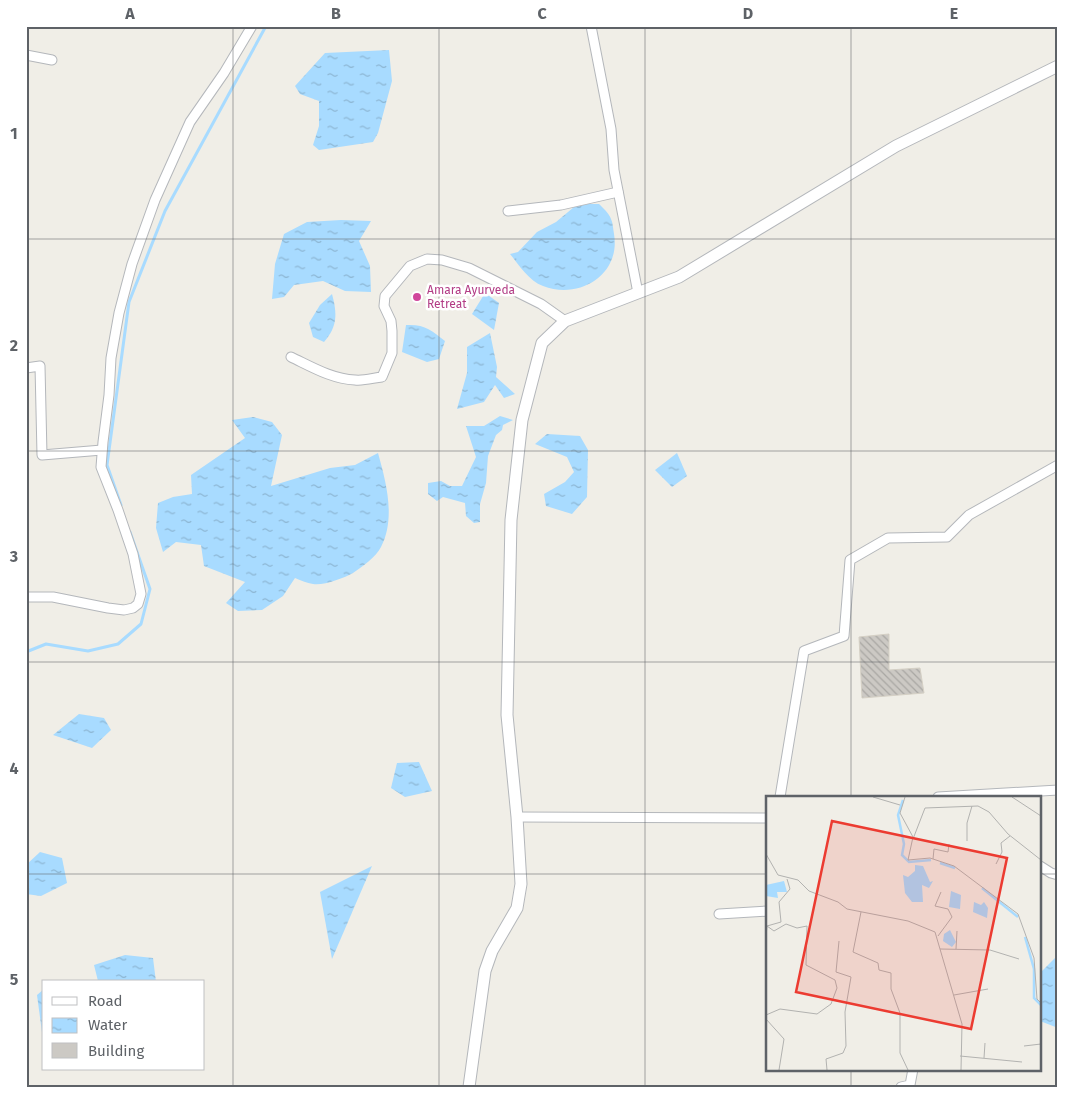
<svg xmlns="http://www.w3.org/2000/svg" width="1084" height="1113" viewBox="0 0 1084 1113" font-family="'Fira Sans',sans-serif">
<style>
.water{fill:url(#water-ripples)}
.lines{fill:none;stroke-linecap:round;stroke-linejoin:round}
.stream{stroke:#a8dbff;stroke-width:3}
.building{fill:url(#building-back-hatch);stroke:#d5d0c5}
.minor-casing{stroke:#b4b7bb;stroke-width:11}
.tertiary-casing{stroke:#b4b7bb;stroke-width:13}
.minor{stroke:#fff;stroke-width:9}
.tertiary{stroke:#fff;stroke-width:11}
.grid{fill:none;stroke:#5e6267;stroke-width:1;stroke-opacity:0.55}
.hotel-dot{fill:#d1479c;stroke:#fff;stroke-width:2}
.labels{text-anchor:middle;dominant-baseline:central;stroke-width:5;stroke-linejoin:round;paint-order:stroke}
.hotel-label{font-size:12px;fill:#b23c85;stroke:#fff;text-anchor:start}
.inset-river{fill:none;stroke:#a8dbff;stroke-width:2.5}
.inset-road{fill:none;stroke:#b2b2b0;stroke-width:1}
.view{fill:#ec3b31;fill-opacity:0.15;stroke:#ec3b31;stroke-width:2.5}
.inset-edge{fill:none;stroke:#5e6267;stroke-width:2.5}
.neatline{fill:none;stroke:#5e6267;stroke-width:2}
.grid-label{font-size:16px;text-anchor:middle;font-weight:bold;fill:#5e6267}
</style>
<defs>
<pattern id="water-ripples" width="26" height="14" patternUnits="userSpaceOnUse" patternTransform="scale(1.25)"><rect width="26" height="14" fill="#a8dbff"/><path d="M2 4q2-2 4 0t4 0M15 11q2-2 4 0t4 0" fill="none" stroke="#8cb5d2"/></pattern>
<pattern id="building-back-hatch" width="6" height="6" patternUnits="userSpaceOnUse" patternTransform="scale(1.25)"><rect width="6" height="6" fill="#ccc9c4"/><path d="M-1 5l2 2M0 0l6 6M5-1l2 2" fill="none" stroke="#a9a7a3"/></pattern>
</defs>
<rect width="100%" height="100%" fill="#f0eee7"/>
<g class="water">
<polygon points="389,50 392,81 378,133 373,142 319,150 313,145 319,126 319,101 300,94 295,86 325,53"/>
<path d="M588 204H599C603 208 609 213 611 219 613 223 613 229 614 234 621 275 579 300 543 286 529 281 519 265 510 254L518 252 537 232 556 222 574 207Z"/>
<polygon points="341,220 371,221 359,241 370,266 371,292 345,291 323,281 294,285 284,297 272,299 275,264 284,234 307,222"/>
<polygon points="485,293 499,303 494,330 472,314"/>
<path d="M332 294C337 313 338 326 324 342L313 337 309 323 320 305Z"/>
<path d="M406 325C425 324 431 330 445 341L439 359 427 362 402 352Z"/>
<polygon points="490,333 497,367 496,377 515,394 504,398 495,385 484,402 457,409 467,373 467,347"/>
<polygon points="500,416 513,420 503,425 502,430 496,435 488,456 486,483 480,504 480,522 474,523 466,516 465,503 443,497 437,501 428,494 428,483 441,481 450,486 462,486 476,457 466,426 484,426"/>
<path d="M253 417 272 422 282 435 271 486 330 468 355 465 378 453C386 482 396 518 381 547 376 557 362 567 353 573 344 578 323 586 313 584 307 583 300 580 295 578L283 596 262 610 238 611 226 603 245 582 204 566 201 545 176 542 163 552 156 528 158 503 173 497 192 494 191 475 245 438 232 420Z"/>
<polygon points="547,434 580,436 588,450 587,497 572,514 546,506 544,494 565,482 574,472 567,457 535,444"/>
<polygon points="677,453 687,476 672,487 655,470"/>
<polygon points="79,714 104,718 111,730 92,748 53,735"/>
<polygon points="419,762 432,791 405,797 391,788 397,763"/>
<polygon points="40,852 62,858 67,883 41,896 26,894 26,865"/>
<polygon points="372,866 332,959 320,892"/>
<polygon points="125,955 153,958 156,982 98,981 94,965"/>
<polygon points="1058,955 1058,1028 1040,1021 1040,973"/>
<polygon points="44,989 44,1047 37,995"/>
</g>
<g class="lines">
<g class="stream">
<polyline points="121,505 107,465 129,302 165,211 266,26"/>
<polyline points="26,652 46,644 88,651 118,644 141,624 150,589 130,532"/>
</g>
</g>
<polygon class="building" points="889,634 889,670 920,668 924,693 862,698 859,637"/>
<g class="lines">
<g class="minor-casing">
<g id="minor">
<polyline points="591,26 611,129 614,170 638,293"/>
<polyline points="26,55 52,60"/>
<polyline points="508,211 561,205 618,192"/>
<path d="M291 357C312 367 332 379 355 380 364 381 373 378 382 377L392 353V331L391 321 384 306 385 296 410 266 427 259 442 260 469 268 541 304 565 321"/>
<polyline points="26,368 40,366 42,455 102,450"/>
<polyline points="26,597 53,597 108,608 124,610 133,608 138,604 141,594 133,554 118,510 101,467 103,442 109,395 111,358 119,313 132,264 155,200 190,122 224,73 252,26"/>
<polyline points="780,797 804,651 844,636 850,560 888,538 947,537 969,515 1058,465"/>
<polyline points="938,797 1058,790"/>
<polyline points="517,817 768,818"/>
<polyline points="1040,866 1051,873 1058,875"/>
<polyline points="719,914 768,911"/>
<polyline points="901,1087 910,1085 913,1069"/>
</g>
</g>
<g class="tertiary-casing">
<polyline id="tertiary" points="469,1087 485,971 492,951 517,908 521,884 517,817 507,715 511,520 522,420 542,343 565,321 679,277 896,146 1058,66"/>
</g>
<use href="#minor" class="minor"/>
<use href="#tertiary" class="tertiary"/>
</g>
<path class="grid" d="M233 26V1087M439 26V1087M645 26V1087M851 26V797M26 239H1058M26 451H1058M26 662H1058M26 874H768M1040 874H1058M851 1069V1087"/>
<circle class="hotel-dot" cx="417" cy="297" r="5"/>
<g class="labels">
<g class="hotel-label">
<text x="427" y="290">Amara Ayurveda<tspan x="427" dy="14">Retreat</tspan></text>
</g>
</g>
<g transform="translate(766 796)">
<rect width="275" height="275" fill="#f0eee7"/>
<path d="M149 69 157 70 164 86 167 85 163 92 156 89 157 106H146L139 97 137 79 142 81 149 75ZM18 85 21 96H11L12 102 0 100V89ZM185 95 195 99 194 113 183 111ZM208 106 215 109 218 106 222 112 221 122 207 116ZM184 134 190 146 186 151 177 145 178 138Z" fill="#a8dbff"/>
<path class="inset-river" d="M137 4 132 19 138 48 136 59 143 66 165 64M174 67 189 72M216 92 252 121M259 141 268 173V202L275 209"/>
<path class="inset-road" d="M107 1 134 9M139 1 134 17 147 41 142 64 164 62 188 70 252 118 268 162 271 203 275 207M246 1 275 20M147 43 159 12 212 10 223 16 242 38 275 64M201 45V27L206 10M0 58 12 79 32 84 43 95 72 106 81 113 142 125 169 136 196 228 195 274M167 63 168 53 182 56 183 48M230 68 236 56 235 47 244 40M95 116 87 156 112 167 113 174 125 177V193L134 217V257L142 274M0 140 1 130 15 126 13 106 24 93 21 83M172 140 186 121 182 113 169 110 175 96M174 153 224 154 253 163M190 153 191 135M188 199 222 193M0 219 14 213 51 218 65 208 71 192 69 184 40 169 41 130 31 132 20 128 8 135 1 130M0 223 18 243 13 274M258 250 275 248M194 260 256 266M218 262 219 247M61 274 60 263 77 257 80 250 79 216 85 181 70 176 73 145"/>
<path class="view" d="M66 25 241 62 205 233 30 196Z"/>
<rect width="275" height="275" class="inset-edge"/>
</g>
<rect width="1084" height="1113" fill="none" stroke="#ffffff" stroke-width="55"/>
<rect x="42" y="980" width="162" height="90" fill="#ffffff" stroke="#bfc0c2"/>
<rect x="52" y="997" width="25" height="8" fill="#ffffff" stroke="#bfc0c2"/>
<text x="88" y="1006" font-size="15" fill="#5e6267">Road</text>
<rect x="52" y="1018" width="25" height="15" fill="url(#water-ripples)" stroke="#bfc0c2"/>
<text x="88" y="1030" font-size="15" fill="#5e6267">Water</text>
<rect x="52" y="1043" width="25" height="15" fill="#ccc9c4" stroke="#bfc0c2"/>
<text x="88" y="1056" font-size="15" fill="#5e6267">Building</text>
<rect x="28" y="28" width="1028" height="1058" class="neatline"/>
<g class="grid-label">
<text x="130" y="19">A</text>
<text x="336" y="19">B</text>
<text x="542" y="19">C</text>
<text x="748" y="19">D</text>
<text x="954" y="19">E</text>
<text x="14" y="139">1</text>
<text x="14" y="351">2</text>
<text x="14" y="562">3</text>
<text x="14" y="774">4</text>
<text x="14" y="985">5</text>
</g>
</svg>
